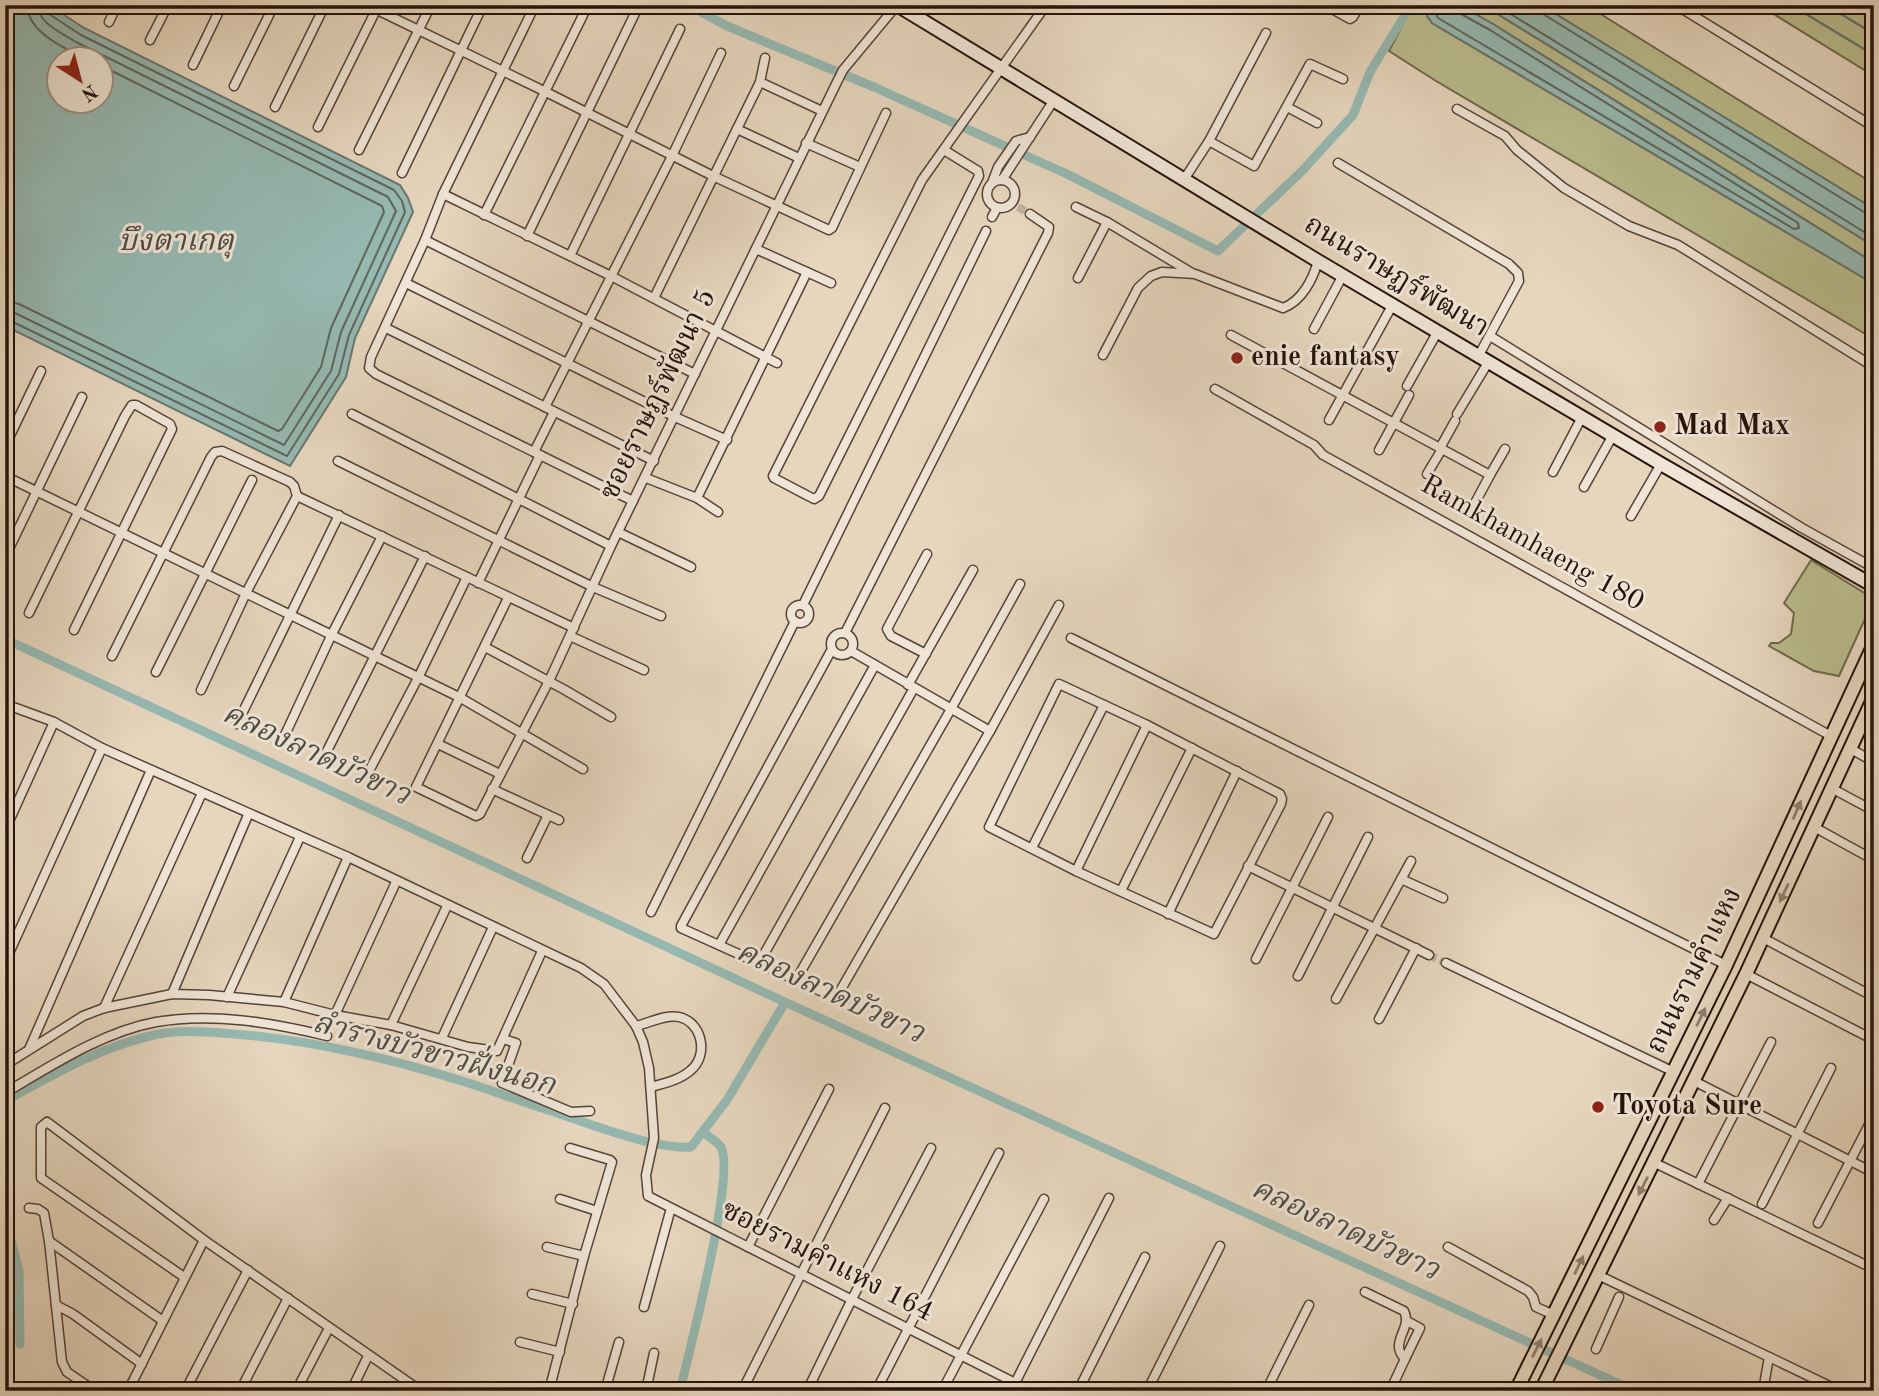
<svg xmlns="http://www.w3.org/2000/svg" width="1879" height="1396" viewBox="0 0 1879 1396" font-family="'Old Standard TT','Noto Serif Thai',serif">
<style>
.green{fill:#babc8e;stroke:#70674c;stroke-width:2}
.water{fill:#96b9b2;stroke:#69766f;stroke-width:2;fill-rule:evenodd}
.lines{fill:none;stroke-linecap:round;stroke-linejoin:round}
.shore{stroke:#5e665e;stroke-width:2}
.stream{stroke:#69766f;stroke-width:2.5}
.canal{stroke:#96b9b2;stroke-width:9}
.street-tunnel{stroke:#bfaf9a;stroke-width:8;stroke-dasharray:8 4;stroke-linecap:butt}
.street-casing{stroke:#554337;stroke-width:11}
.secondary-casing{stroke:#25120a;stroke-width:16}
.primary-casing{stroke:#25120a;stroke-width:16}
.street{stroke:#efe4d5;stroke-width:8}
.secondary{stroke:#efe4d5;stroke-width:12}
.primary{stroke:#e6d6be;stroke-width:12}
.oneway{fill:#8f7e6d}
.poi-dot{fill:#8f2418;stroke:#efe4d5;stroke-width:2.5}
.labels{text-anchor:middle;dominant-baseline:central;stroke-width:6;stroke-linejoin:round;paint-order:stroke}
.street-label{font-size:28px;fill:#25120a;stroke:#efe4d5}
.poi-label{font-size:28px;font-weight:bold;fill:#25120a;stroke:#efe4d5;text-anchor:start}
.water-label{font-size:30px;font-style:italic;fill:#4d4c45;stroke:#efe4d5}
</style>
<rect width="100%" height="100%" fill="#e6d6be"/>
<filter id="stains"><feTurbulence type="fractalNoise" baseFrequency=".00286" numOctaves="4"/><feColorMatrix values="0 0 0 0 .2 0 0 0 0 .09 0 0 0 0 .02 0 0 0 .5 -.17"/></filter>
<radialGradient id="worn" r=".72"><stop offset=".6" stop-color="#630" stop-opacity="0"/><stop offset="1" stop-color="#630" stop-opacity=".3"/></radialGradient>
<g class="green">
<polygon points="1413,5 1432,5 1427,16 1432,23 1874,284 1874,339 1436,81 1389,51"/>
<polygon points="1459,5 1483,5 1874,246 1874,263 1493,24"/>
<polygon points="1541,5 1586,5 1874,184 1874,209"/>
<polygon points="1759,5 1874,5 1874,76"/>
<polygon points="1811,560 1874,599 1839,676 1814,671 1769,646 1771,643 1779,643 1791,634 1794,613 1784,603"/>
</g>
<g class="water">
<path d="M5 5H49L84 28 400 185 408 198 413 212 355 338 346 377 290 466 5 326ZM60 60H102V102H60Z"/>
<polygon points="1432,5 1459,5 1493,24 1874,263 1874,284 1432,23 1427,16"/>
<polygon points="1483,5 1541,5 1874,209 1874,246"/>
</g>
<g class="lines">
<g class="shore">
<path d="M27 5C28 33 66 49 88 60"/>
<polyline points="1438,5 1436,14 1438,18 1794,229 1799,228 1798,223 1490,30 1461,14 1457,5"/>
<polyline points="1496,5 1874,238"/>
<polyline points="1539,5 1543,14 1867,214 1874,215"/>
<polyline points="5,301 19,304 278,431 282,429 321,367 331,328 384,212 382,206 102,66"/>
<path d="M5 312 15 313 284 445 331 371 341 332 396 211 388 197 76 42C62 33 39 24 37 5"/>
<polyline points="5,320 11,321 287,456 339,374 349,335 405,212 402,201 394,190 81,35 49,14 46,5"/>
</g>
<g class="stream">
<polyline points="1791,5 1874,55"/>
<polyline points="1826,5 1874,34"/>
<polyline points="1866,5 1874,10"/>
</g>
<g class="canal">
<polyline points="688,5 727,26 874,87 1069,175 1218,251 1302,171 1353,115 1370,72 1411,5"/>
<polyline points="5,639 787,1003 1635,1391"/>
<path d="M5 1101C51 1076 98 1048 150 1036 176 1029 207 1032 234 1034 311 1040 388 1058 462 1081 491 1090 519 1101 548 1110 585 1122 655 1150 691 1147L727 1100 784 1004"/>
<polyline points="5,1216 19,1271 20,1344"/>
<path d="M680 1391C689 1351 736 1175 721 1147 717 1141 709 1137 704 1133"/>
</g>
<g class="street-tunnel">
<polyline points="1018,207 1030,214"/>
<polyline points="1429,955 1446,963"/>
</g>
<g class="street-casing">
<g id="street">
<polyline points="367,5 546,92 713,176 829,230 832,228 886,113"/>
<polyline points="535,5 443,194 425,240 371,357 369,368 376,374 633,501"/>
<polyline points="1325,5 1350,19 1353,17 1360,5"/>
<polyline points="1676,5 1874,127"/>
<polyline points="109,22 117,5"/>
<polyline points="150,40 168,5"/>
<polyline points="193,65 222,5"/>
<polyline points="760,82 822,111"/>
<polyline points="234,86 274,5"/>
<polyline points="275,107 325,5"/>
<polyline points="1287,107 1317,123"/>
<polyline points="1457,109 1505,136 1517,150 1564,188 1629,226 1678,245 1874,367"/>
<polyline points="318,127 377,8"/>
<polyline points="737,129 799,158"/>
<polyline points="1209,141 1254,166 1310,64 1343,79"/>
<polyline points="806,143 860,167"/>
<polyline points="359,150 431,5"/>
<polyline points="944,150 978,171 979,176 819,496 814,499 774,478 773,476 922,180 1046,5"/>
<polyline points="1338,163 1509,264 1518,273 1519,281 1479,355"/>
<polyline points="402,173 483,5"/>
<polyline points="1185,178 1209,141 1266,33"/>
<polyline points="1002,180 1054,100"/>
<circle cx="1001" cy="194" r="14"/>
<polyline points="992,183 998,167 1016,141 1030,137"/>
<polyline points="443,194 611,276 777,363"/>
<polyline points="1076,207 1107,222"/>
<polyline points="484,215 588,5"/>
<polyline points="992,217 997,208"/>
<polyline points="527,236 639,5"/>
<polyline points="425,240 695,374"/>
<polyline points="756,249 831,283"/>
<polyline points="570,256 680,29"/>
<polyline points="1078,278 1107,222 1192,273"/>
<polyline points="406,283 675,417 727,440"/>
<polyline points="654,298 760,82 765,58"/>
<polyline points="386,328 654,461"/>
<polyline points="1314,329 1343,275"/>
<polyline points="1231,335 1490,475 1475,503"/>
<polyline points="1490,336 1802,528 1874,568"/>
<path d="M1103 355 1138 288 1151 276 1162 272 1195 274 1283 308C1302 301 1313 279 1318 261"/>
<polyline points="1407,386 1438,331"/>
<polyline points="1215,389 1314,445 1323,455 1831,736"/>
<polyline points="545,407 672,156 721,53"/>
<polyline points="352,414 611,546"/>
<polyline points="1457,414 1489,361"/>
<polyline points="1329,420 1393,304"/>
<polyline points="5,446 41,371"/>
<polyline points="1440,448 1455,421"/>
<polyline points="1379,450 1409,395"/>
<polyline points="534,452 554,412"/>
<polyline points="338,461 593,587 661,616"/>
<polyline points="1553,472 1582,417"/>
<polyline points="1427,474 1442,449"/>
<polyline points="1490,475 1505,449"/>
<polyline points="5,476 459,697 583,769"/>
<polyline points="646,478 697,498 718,512"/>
<polyline points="1584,487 1613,435"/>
<polyline points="297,496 574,628"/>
<polyline points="697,498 807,272"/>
<polyline points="1631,516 1661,464"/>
<polyline points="618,532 691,567"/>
<polyline points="5,557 82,397"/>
<polyline points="478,583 540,455"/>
<polyline points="508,598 416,787 476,816 480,814 549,681 611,546 836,84 843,70 897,5"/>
<polyline points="803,605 986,231"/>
<circle cx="800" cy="614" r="9"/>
<polyline points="29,613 125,416 132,405 136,405 170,424 172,429 74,630"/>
<polyline points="845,633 1048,233 1049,227 1030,214"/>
<circle cx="842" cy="644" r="11"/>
<polyline points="570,636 644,670"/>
<polyline points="1071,638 1726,965"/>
<polyline points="485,647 565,690 611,717"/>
<polyline points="832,649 681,926 681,928 836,998 990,731 1059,605"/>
<polyline points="851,651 990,731"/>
<polyline points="926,654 891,636 887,629 927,554"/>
<polyline points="112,656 211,457 215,452 222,451 290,482 294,486 297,496 246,593 201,690"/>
<polyline points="156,672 252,480"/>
<polygon points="1059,684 1147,725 1280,794 1282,799 1281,804 1214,934 1076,871 989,827"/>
<polyline points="908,685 973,570"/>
<polyline points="5,704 54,722 102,748 348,857 581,968 604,984 636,1026 643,1042 649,1068 654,1138 646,1175 648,1196 1031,1391"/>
<polyline points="237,724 339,515"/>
<polyline points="284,737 331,636 382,536"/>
<polyline points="438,744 500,774"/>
<polyline points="1851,749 1874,762"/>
<polyline points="324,757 425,556"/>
<polyline points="368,773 418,678 467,577"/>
<polyline points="492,789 559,820"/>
<polyline points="1833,789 1874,811"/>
<polyline points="1814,827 1874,860"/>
<polyline points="5,830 54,722"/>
<polyline points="1032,848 1104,705"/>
<polyline points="527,858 548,815"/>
<polyline points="1248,866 1429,955"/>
<polyline points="1076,871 1147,725"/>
<polyline points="1401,879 1443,898"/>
<polyline points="1121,891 1192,748"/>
<polyline points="651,912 795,621"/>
<polyline points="1168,914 1237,771"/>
<polyline points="1763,938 1874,997"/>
<polyline points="719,945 875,665"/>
<polyline points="1256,959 1328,817"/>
<polyline points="5,962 102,748"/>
<polyline points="759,963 914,688"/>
<polyline points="1446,963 1674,1072"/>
<polyline points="1746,974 1874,1040"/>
<polyline points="1298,976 1368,837"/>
<polyline points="796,980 951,709 1020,584"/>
<polyline points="172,994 248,815"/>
<polyline points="227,997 300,837"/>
<polyline points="1336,999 1411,861"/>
<polyline points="284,1002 348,857"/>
<polyline points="104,1008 202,793"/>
<polyline points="335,1015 396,882"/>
<polyline points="1379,1019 1416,948"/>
<polyline points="391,1025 447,906"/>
<path d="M636 1026C649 1023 666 1014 679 1017 702 1022 709 1055 691 1070 680 1080 665 1083 651 1087"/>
<polyline points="442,1038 493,927"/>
<polyline points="503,1039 516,1043 502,1083 571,1112 590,1111"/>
<polyline points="30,1047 151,770"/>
<polyline points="5,1065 83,1016 104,1008 172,994 209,995 284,1002 335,1015 391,1025 468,1047 497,1051 542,951"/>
<polyline points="1694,1081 1874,1173"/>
<path d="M5 1093C51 1066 102 1032 156 1022 212 1012 273 1023 327 1036"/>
<polyline points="1655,1163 1874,1269"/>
<polyline points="1698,1184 1771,1042"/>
<polyline points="560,1199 597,1211"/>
<polyline points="1762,1204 1831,1068"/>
<polyline points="29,1208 38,1209 44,1213 49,1241 163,1321"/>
<polyline points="1714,1220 1728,1198"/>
<polyline points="1818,1223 1874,1115"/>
<polyline points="49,1241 62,1362 67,1372 95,1391"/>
<polyline points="547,1247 584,1256"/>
<polyline points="748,1247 829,1089"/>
<polyline points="1448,1247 1528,1291 1533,1297 1536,1307 1554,1315"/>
<polyline points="1598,1275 1840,1391"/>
<polyline points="184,1277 41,1178 41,1127 47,1122 204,1240 421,1391"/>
<path d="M1365 1292 1404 1311C1413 1329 1388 1342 1405 1359L1390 1391"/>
<polyline points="532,1294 573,1304"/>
<polyline points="56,1305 73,1314 142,1364"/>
<polyline points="644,1307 671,1208"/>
<polyline points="520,1342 560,1352"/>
<polyline points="1596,1349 1619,1297"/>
<polyline points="1405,1359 1420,1328 1407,1321"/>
<polyline points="131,1384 143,1391"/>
<polyline points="128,1391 204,1240"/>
<polyline points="185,1391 248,1270"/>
<polyline points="240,1391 288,1298"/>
<polyline points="296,1391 329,1328"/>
<polyline points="351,1391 368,1356"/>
<polyline points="549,1391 584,1256 612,1162 610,1160 570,1148"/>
<polyline points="605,1391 619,1342"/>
<polyline points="646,1391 654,1353"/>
<polyline points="742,1391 885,1108"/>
<polyline points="807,1391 852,1299 931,1148"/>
<polyline points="876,1391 999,1153"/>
<polyline points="942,1391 1044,1199"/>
<polyline points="1011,1391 1109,1198"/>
<polyline points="1078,1391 1145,1257"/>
<polyline points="1147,1391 1220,1246"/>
<polyline points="1266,1391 1309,1305"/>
<polyline points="1763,1391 1769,1357"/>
</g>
</g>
<g class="secondary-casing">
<polyline id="secondary" points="897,5 1318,261 1661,464 1874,586"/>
</g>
<g class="primary-casing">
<g id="primary">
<polyline points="1516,1391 1726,965 1874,644"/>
<polyline points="1541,1391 1746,974 1874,697"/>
</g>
</g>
<use href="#street" class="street"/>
<use href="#secondary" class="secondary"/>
<use href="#primary" class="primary"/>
</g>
<defs><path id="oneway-solid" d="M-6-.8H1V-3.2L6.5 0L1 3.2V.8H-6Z" transform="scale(1.75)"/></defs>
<g class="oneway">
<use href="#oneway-solid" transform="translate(1797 810) rotate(-67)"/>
<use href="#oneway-solid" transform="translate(1784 893) rotate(115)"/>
<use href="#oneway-solid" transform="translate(1701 1017) rotate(-64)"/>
<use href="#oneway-solid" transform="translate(1643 1186) rotate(117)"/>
<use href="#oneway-solid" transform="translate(1579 1265) rotate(-64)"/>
<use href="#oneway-solid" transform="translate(1537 1348) rotate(-63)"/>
</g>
<g class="poi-dot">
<circle cx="1237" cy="358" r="7"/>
<circle cx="1660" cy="427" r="7"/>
<circle cx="1598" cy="1107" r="7"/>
</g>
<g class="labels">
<g class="street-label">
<text transform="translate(1396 277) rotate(31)">ถนนราษฏร์พัฒนา</text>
<text transform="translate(659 395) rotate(-64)">ซอยราษฎร์พัฒนา 5</text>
<text transform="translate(1532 544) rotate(29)">Ramkhamhaeng 180</text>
<text transform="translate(1695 971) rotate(-64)">ถนนรามคำแหง</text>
<text transform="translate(827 1262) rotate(27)">ซอยรามคำแหง 164</text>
</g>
<g class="poi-label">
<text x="1251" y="358">enie fantasy</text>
<text x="1674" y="427">Mad Max</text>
<text x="1612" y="1107">Toyota Sure</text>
</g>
<g class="water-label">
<text x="176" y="242">บึงตาเกตุ</text>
<text transform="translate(316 755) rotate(25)">คลองลาดบัวขาว</text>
<text transform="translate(830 993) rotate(25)">คลองลาดบัวขาว</text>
<text transform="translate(434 1055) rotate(15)">ลำรางบัวขาวฝั่งนอก</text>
<text transform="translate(1345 1230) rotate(25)">คลองลาดบัวขาว</text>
</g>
</g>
<rect width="1879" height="1396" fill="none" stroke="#e6d6be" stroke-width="28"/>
<rect x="7" y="7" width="1865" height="1382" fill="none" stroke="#25120a" stroke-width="3.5"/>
<rect x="14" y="14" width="1851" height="1368" fill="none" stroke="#25120a" stroke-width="2"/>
<g transform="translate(80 80) rotate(144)"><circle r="33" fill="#efe4d5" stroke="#9e9084" stroke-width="2"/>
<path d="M0-5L12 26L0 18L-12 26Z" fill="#8f2418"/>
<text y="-10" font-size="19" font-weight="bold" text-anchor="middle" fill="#25120a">N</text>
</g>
<rect width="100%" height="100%" filter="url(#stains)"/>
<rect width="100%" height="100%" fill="url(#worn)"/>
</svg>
